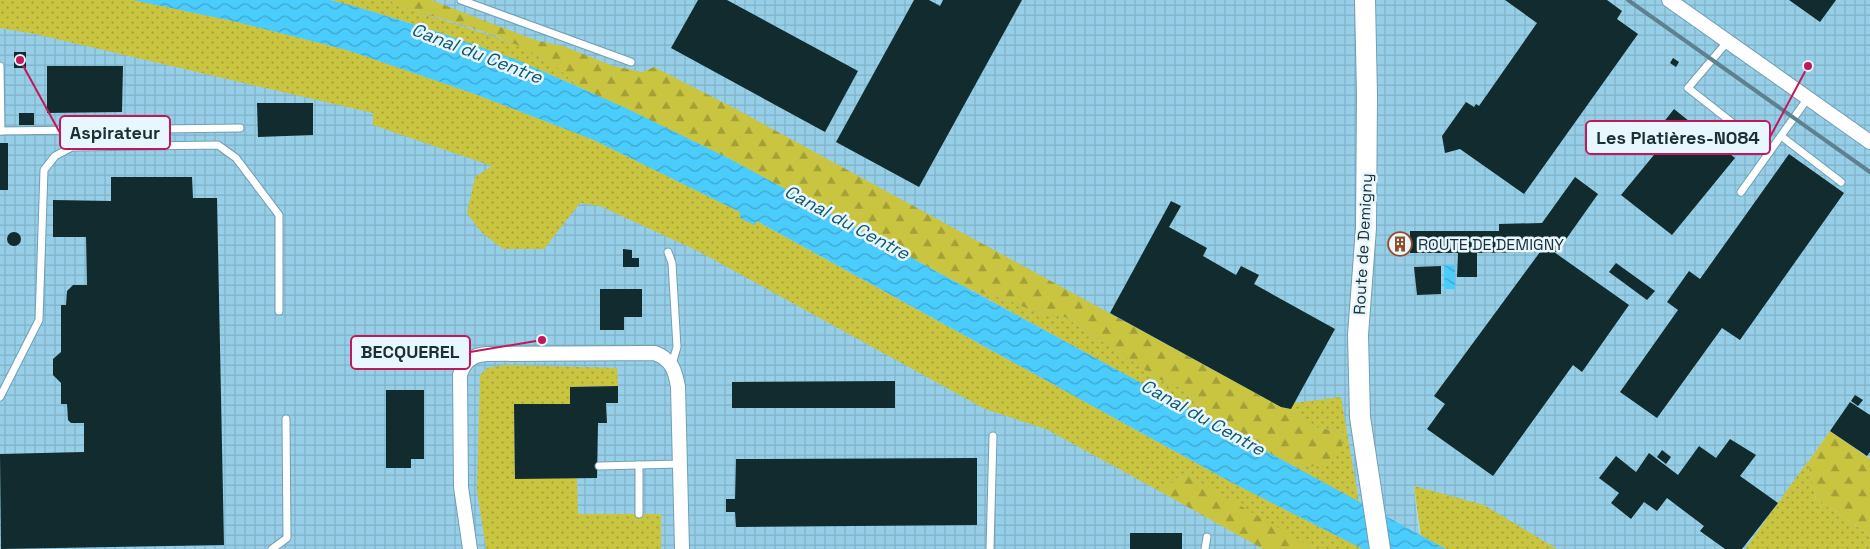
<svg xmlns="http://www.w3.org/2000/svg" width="1870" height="549" viewBox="0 0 1870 549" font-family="'Space Grotesk',sans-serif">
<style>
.industrial{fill:url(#industrial-grid)}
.grass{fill:url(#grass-dots)}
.forest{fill:url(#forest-firs)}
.water{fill:url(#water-waves)}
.building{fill:#112b2f}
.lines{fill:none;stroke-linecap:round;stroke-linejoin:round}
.service-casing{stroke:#709fb4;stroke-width:9}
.minor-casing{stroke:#709fb4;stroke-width:16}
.secondary-casing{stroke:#709fb4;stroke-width:22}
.service{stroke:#fff;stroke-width:7}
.minor{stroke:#fff;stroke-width:14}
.secondary{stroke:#fff;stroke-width:20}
.rail{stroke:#5f818f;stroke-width:4}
.labels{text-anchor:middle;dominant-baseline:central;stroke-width:5;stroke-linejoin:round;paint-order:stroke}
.street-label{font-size:16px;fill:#1b2f37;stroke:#e8f6fd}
.poi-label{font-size:16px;fill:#1b2f37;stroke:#e8f6fd;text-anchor:start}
.water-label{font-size:18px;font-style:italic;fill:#0c566f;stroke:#e8f6fd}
.leader{fill:none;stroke:#c2185b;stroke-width:2}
.callout-dot{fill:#c2185b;stroke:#e8f6fd;stroke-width:2}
.callout{fill:#e8f6fd;stroke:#c2185b;stroke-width:2}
.callout-label{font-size:18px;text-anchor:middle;font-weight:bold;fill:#1b2f37}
</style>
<defs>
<pattern id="industrial-grid" width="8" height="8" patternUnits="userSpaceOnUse" patternTransform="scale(1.25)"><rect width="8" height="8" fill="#96cfe7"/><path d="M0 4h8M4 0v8" fill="none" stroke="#81b2c7"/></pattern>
<pattern id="grass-dots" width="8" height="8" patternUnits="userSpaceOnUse" patternTransform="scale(1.25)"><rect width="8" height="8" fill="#c9c541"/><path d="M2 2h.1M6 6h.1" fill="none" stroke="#a2a037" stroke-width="1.8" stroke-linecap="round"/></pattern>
<pattern id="forest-firs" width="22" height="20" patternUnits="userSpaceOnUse" patternTransform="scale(1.25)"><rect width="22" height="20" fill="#c9c541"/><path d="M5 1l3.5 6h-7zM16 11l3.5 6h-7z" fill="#a2a037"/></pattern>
<pattern id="water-waves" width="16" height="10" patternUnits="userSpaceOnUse" patternTransform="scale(1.25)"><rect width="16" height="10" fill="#4accfd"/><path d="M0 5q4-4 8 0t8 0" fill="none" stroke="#3da6ce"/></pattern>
</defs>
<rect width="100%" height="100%" fill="#aadbf1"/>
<polygon class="industrial" points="0,0 1870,0 1870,459 1830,431 1745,549 1557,549 1539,539 1414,486 1418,527 1423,549 0,549"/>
<g class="grass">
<polygon points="0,0 133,0 233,21 347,50 475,94 594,140 740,212 1229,481 1363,549 1312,549 1184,473 1161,492 1046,429 985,409 698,251 600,206 580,203 544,249 503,249 481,232 467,213 475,177 492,166 373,125 373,113 35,34 0,28"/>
<path d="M330 0H382L522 46 563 71 577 86C497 51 415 22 330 0Z"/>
<polygon points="972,290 1008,300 1038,313 1065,317 1159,379 1188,391 1211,422"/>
<polygon points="505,365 617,368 618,386 570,387 570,404 514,404 515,478 577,478 578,514 661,514 661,549 486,549 477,490 480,375 487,368"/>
<polygon points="1341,397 1359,503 1293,467 1320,466 1340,452 1344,433 1309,426 1291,409 1294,403"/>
<polygon points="1808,461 1816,499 1870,535 1870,549 1745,549"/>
<polygon points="1414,486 1484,505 1557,549 1446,549 1421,537"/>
</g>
<g class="forest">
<path d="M382 0H431L535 40 563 46 613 66 642 72 654 67 736 109 1281 407 1291 409 1309 426 1344 433 1341 452 1320 466 1293 467 1211 422 1188 391 1159 379 1065 317 1038 313 1008 300 971 290 728 158 577 86C531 35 445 23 382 0Z"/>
<polygon points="1830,431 1870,459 1870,535 1816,499 1808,462"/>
<polygon points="1184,473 1306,544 1312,549 1263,549 1161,492"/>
</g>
<g class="water">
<polygon points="133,0 330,0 354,6 438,32 517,60 628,109 728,158 1446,549 1363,549 1229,481 757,221 754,225 740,218 740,212 594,140 475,94 347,50 233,21"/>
<rect x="1444" y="265" width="11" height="24"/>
</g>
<g class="building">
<polygon points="698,0 727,0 858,71 825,132 671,48"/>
<polygon points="914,0 929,0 940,6 943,0 1022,0 919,187 836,142"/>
<polygon points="1505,0 1607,0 1622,11 1617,19 1638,34 1524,194 1460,149 1445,153 1442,136 1466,102 1474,107 1476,104 1479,106 1537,23"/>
<polygon points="1789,0 1836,0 1820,22"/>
<rect x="14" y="52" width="12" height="16"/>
<polygon points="1673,58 1679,62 1676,67 1670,63"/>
<polygon points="1806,61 1814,67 1811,71 1803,65"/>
<polygon points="47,66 123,66 122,112 47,113"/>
<polygon points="257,103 313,103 313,135 258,137"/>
<polygon points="1674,109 1735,158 1672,235 1621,195 1658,150 1648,142"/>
<rect x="19" y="113" width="15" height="12"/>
<rect x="0" y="143" width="8" height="47"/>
<polygon points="1789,154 1844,193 1740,340 1722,328 1657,418 1620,392 1678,310 1667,302 1689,271 1700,279"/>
<polygon points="111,177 192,177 193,198 217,198 224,545 1,549 0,454 84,452 84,423 71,423 68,420 67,404 61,404 61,383 53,375 53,359 61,352 61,305 66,305 67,291 73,285 87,285 86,237 53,237 53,200 111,201"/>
<polygon points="1575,177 1598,194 1557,252 1554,252 1629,305 1582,372 1573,365 1493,476 1427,429 1445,404 1434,396 1540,252 1477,253 1477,277 1457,277 1458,253 1410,253 1410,248 1407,248 1407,243 1410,243 1410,231 1499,231 1499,224 1542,223"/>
<polygon points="1171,201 1181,206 1169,227 1207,248 1203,256 1236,275 1241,266 1259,275 1254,284 1335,329 1291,409 1281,407 1110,313"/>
<circle cx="14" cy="239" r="7"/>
<polygon points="623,249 632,250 632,258 639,258 639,267 623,267"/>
<polygon points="1616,263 1655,291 1647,300 1609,272"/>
<polygon points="1441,266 1441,294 1417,295 1414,267"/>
<polygon points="600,289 642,289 642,317 624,317 624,330 600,330"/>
<polygon points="546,337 546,342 537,343 537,338"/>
<polygon points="895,381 895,408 732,408 732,382"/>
<polygon points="618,386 618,403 606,403 607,423 598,423 597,478 515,479 514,404 570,404 570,387"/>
<polygon points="386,390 424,390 424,459 411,459 411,468 386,468"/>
<polygon points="1855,395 1863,400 1858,406 1851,401"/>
<polygon points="1850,402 1870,415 1870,452 1867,456 1830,431"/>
<polygon points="1730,439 1756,455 1740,476 1778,503 1742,549 1725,549 1700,531 1704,526 1667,498 1657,511 1644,502 1631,519 1611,503 1619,493 1599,478 1616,456 1636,472 1649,453 1678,475 1699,446 1716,458"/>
<polygon points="1662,450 1671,457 1666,464 1657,457"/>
<polygon points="977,458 977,525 736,527 735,512 726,512 726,499 735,499 736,459"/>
<rect x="1130" y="533" width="52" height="16"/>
</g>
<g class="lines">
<g class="service-casing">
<g id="service">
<polyline points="461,0 631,62"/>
<polyline points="1728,41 1688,88 1744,132"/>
<polyline points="0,66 1,131"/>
<polyline points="0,131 240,128"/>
<polyline points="1781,136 1841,182"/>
<polyline points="1741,192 1808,98"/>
<polyline points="668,252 672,263 677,347 672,364"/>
<polyline points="0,397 39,320 44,170 55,156 72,147 218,145 236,158 279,215 279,311"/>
<polyline points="639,465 639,514"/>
<polyline points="599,466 679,464"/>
<polyline points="272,549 287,538 286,419"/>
<polyline points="990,549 993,436"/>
<polyline points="1205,549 1207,537"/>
</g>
</g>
<g class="minor-casing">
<g id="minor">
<polyline points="1669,0 1870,142"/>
<path d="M470 549 461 487 460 375C464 361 472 355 487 354L655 353C672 360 675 370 678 387L682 549"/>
</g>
</g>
<g class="secondary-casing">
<polyline id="secondary" points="1365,0 1367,95 1366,228 1358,335 1360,417 1380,549"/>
</g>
<use href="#service" class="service"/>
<use href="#minor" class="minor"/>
<use href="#secondary" class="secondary"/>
<polyline class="rail" points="1628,0 1870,172"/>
</g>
<defs>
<g id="building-ring" transform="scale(1.25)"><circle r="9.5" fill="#e8f6fd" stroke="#944d26" stroke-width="1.5"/><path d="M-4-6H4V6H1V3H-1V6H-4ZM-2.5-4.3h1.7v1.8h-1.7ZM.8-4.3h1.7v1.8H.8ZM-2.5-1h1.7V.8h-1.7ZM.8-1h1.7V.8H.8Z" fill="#944d26"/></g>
</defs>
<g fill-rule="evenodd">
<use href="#building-ring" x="1400" y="244"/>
</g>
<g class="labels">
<g class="street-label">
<text transform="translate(1363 244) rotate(-87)">Route de Demigny</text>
</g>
<g class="poi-label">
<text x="1418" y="244">ROUTE DE DEMIGNY</text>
</g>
<g class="water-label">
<text transform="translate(477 53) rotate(21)">Canal du Centre</text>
<text transform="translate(847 222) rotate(28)">Canal du Centre</text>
<text transform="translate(1203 417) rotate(29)">Canal du Centre</text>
</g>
</g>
<path class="leader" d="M20 60L60 133M1808 66L1770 137M542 340L470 352"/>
<g class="callout-dot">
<circle cx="20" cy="60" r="5"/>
<circle cx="1808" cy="66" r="5"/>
<circle cx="542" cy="340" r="5"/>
</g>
<g class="callout">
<rect x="60" y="116" width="110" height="33" rx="5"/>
<rect x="1586" y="121" width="184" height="33" rx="5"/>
<rect x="351" y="336" width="119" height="33" rx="5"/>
</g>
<g class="callout-label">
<text x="115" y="139">Aspirateur</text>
<text x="1678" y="144">Les Platières-N084</text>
<text x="410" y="358">BECQUEREL</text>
</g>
</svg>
